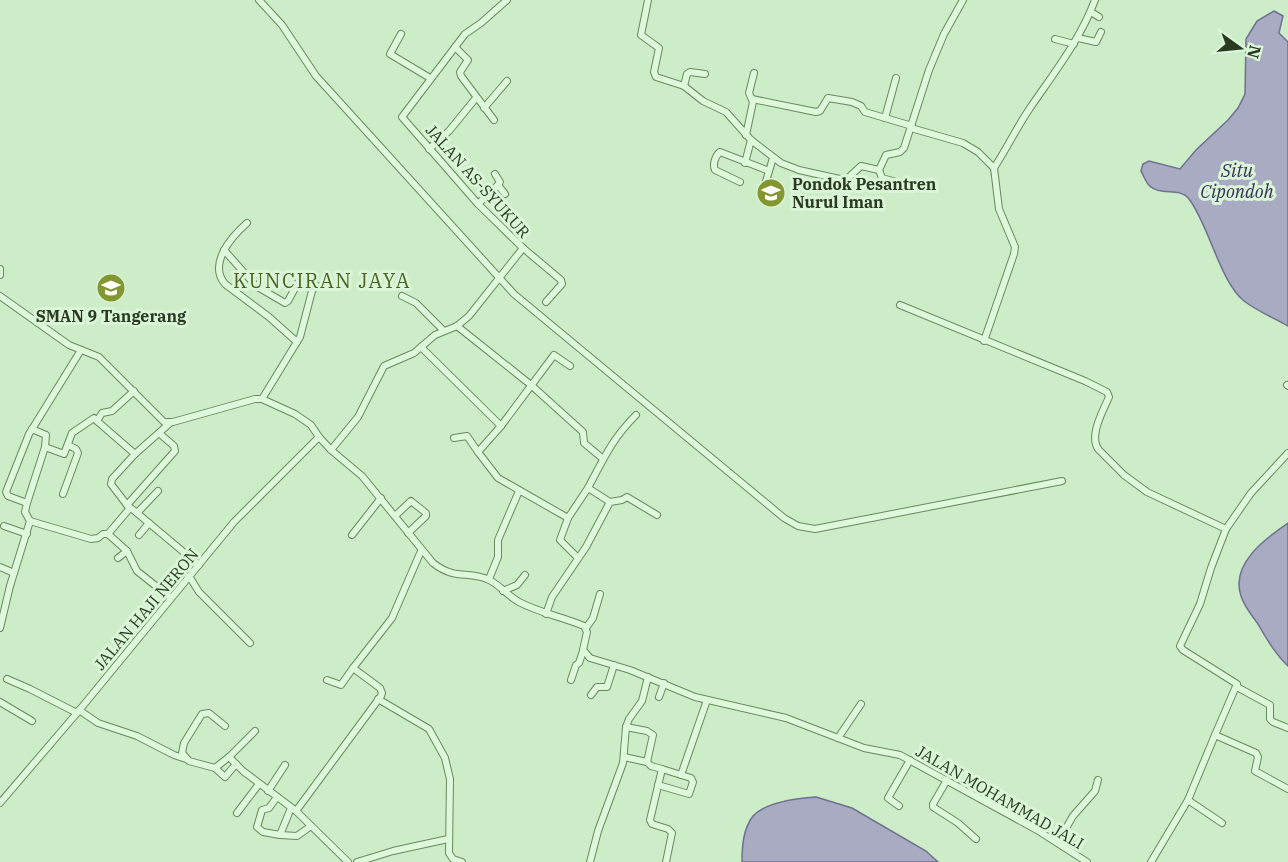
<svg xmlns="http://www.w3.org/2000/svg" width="1288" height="862" viewBox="0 0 1288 862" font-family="'IBM Plex Serif',serif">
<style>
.water{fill:#a8abc1;stroke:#6f7190;stroke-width:1.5}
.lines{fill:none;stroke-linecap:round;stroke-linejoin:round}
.minor-casing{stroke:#69895d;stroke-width:8}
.minor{stroke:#def8db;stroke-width:6}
.labels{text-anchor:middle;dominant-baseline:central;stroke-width:6;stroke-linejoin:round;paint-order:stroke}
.street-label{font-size:16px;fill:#293a20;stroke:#daf5d7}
.poi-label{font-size:16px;font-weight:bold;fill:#293a20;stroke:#daf5d7;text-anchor:start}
.water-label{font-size:18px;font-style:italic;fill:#353059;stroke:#daf5d7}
.quarter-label{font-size:20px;letter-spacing:1.5px;fill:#4a6521;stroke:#daf5d7}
</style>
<rect width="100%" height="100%" fill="#ccedc7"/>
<g class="water">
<path d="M1274 11 1283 16 1279 33 1288 42V326C1274 318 1257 311 1244 301 1220 282 1209 225 1189 199 1180 187 1162 196 1151 187 1146 184 1144 176 1141 171L1143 164 1149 161 1180 169 1196 150 1228 120 1238 108 1245 94 1246 39 1257 21Z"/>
<path d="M1288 523V666C1275 654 1267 639 1258 624 1252 616 1244 606 1241 596 1230 564 1266 538 1288 523Z"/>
<path d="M816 797 852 808 926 851 938 862H742C742 847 743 829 753 816 766 802 798 798 816 797Z"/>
</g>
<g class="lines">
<g class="minor-casing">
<g id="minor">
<polyline points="259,0 282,25 316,76 514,294 784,518 798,526 815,529 1062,481"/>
<polyline points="507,0 481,23 465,34 402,117 478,204 523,248 561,280 562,284 546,302"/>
<polyline points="648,0 641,35 659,48 654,72 656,77 684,86 703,101 726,112 751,140 781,163 799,170 844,180 848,178 861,166 879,170 886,155 900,152 904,148 929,70 944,34 963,0"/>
<polyline points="1091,12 1099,17"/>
<polyline points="401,34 390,54 430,78"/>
<polyline points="1078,38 1096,42 1101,32"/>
<polyline points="1055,39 1074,44"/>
<polyline points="455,47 468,60 460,72 461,76 494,120"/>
<polyline points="684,86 687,74 690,72 705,74"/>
<polyline points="752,99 816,112 820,111 828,98 852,102 861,106 865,112 912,126"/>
<polyline points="484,108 507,81"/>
<polyline points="885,118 896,78"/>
<polyline points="911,128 963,143 978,152 994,168 999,209 1015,247 1014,254 984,341"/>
<polyline points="746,135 753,102 749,93 754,73"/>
<polyline points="429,149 449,131 476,98"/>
<polyline points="745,163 751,140"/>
<path d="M994 168C1007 148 1017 127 1030 108 1054 73 1080 40 1095 0"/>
<polyline points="879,170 882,178 896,182"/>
<polyline points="495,174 500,182 498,185"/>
<polyline points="766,181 773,158"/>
<path d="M740 182 715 170C712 164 716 155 720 152L769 171"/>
<polyline points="478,204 498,185 505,194"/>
<path d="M247 223C231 237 208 264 225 284L269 317 297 342"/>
<polyline points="224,250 256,286 285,303 288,301 300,279"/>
<polyline points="0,269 0,275"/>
<path d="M0 296 69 345 99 357 164 422H173L255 399H262L295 414 311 425 319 437 331 450 362 476 433 563C456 581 468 570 489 580 500 585 508 596 519 602 540 613 563 617 584 626L587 632 583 650 590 658 630 670 695 697 786 718 864 748 900 755 1037 830 1087 862"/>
<polyline points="402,296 416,303 443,330"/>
<path d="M900 305 1085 381 1107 392 1109 397C1103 411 1088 437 1099 450L1124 475 1147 492 1226 529"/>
<polyline points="457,326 531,385 583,432 584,443 602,458"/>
<polyline points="421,347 501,426 478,452 498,478 568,518 560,540 577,557"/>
<polyline points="1287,385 1288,386"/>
<polyline points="262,399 300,337 312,291 316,285"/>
<polyline points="97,421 135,454"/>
<polyline points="501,426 554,355 570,366"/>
<polyline points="454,438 467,436 478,452"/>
<polyline points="45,447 64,454 72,433 94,418 97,421 102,413 112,411 134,391"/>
<polyline points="331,450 358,417 384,366 414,353 435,335 457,326 469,316 523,248"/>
<polyline points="1288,453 1251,493 1226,529 1211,568 1200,604 1180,646 1183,650 1237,684 1215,735 1256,753 1258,757 1255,771 1288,789"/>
<path d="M588 488C604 458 612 439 636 415"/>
<polyline points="158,491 137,513 127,505 175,451 174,446 159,433"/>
<polyline points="63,494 78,453 76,449 68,445"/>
<polyline points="27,503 8,496 6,492 29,434 81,350"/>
<polyline points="127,505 111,484 112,479 135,454 170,423"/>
<polyline points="137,513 199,565"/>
<polyline points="395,516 411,501 426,513 426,516 408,533"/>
<polyline points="568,518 588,488 610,502"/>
<polyline points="30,521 91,539 98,538 103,534 108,534 127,551 137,571 171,598"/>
<polyline points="4,526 27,534"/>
<polyline points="108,534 130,508"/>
<polyline points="139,535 149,523"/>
<polyline points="352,535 381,498"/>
<polyline points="118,558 127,551"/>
<polyline points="0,567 14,573"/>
<polyline points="189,576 199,592 250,643"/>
<polyline points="489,579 498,557 498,540 519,491"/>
<polyline points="503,591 517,585 525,575"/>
<polyline points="546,614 552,597 586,547 610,502 622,500 627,497 657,515"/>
<polyline points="0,628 10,586 30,521 25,512 27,503 45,447 46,435 32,429"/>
<polyline points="586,628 593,618 600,594"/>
<polyline points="7,679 30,689 77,713"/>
<polyline points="327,680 341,685 353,668"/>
<polyline points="571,680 576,665 579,663 583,651"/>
<polyline points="1237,687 1270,705 1270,719 1273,722 1288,728"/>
<polyline points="591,695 597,687 607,687 614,665"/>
<polyline points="659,697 664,683"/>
<polyline points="378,699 429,729 445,758 450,779 449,853 453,859 462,862"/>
<polyline points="0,702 32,721"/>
<polyline points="79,710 98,723 137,736 174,755 186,759"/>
<polyline points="225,726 209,713 202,714 184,743 182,753 189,761 215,768 229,757 243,771 296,811 348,862"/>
<polyline points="626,727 647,731 653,735 647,762 651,766 662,769 650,820 652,824 668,829 672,833 666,862"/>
<polyline points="838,738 861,704"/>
<polyline points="229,757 255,731"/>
<polyline points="624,757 647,762"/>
<polyline points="215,768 225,777 236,764"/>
<polyline points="681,775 707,700"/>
<polyline points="947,780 933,804 933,807 958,823 976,839"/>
<polyline points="658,785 689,794 693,782 691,778 662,769"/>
<polyline points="268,791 285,765"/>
<polyline points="277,797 269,808 262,810 257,827 263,832 280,835 291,808"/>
<polyline points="1188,800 1222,823"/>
<polyline points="0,803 77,713 234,522 319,437"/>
<polyline points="899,806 888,798 910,760"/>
<polyline points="296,811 381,696 382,693 380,688 353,668 392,618 421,551"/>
<polyline points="237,813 259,784"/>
<polyline points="280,835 297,836 311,826"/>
<polyline points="1058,842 1073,816 1095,791 1098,780"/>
<polyline points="357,862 393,851 448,839"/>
<polyline points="590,862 598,831 623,763 626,727 629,719 642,701 648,677"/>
<polyline points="1151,862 1188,800 1215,735"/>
</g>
</g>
<use href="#minor" class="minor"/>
</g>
<defs>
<g id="school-disc" transform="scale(1.5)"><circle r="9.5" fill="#83962f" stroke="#daf5d7"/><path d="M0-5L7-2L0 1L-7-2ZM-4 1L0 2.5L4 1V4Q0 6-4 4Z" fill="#fff"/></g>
</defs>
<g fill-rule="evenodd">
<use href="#school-disc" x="771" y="193"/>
<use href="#school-disc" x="111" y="288"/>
</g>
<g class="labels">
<g class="street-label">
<text transform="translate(478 181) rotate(48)">JALAN AS-SYUKUR</text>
<text transform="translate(146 609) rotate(-50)">JALAN HAJI NERON</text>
<text transform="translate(1000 797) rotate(30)">JALAN MOHAMMAD JALI</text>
</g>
<g class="poi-label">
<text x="792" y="184">Pondok Pesantren<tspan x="792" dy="18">Nurul Iman</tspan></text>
<text x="111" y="316" text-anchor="middle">SMAN 9 Tangerang</text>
</g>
<g class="water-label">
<text x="1237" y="170">Situ<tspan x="1237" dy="21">Cipondoh</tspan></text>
</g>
<g class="quarter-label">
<text x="322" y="280">KUNCIRAN JAYA</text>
</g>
</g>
<g transform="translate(1240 48) rotate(105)" stroke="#daf5d7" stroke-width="4.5" paint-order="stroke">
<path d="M0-4.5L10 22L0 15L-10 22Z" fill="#293a20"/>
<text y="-9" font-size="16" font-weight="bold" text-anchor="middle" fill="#293a20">N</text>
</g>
</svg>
